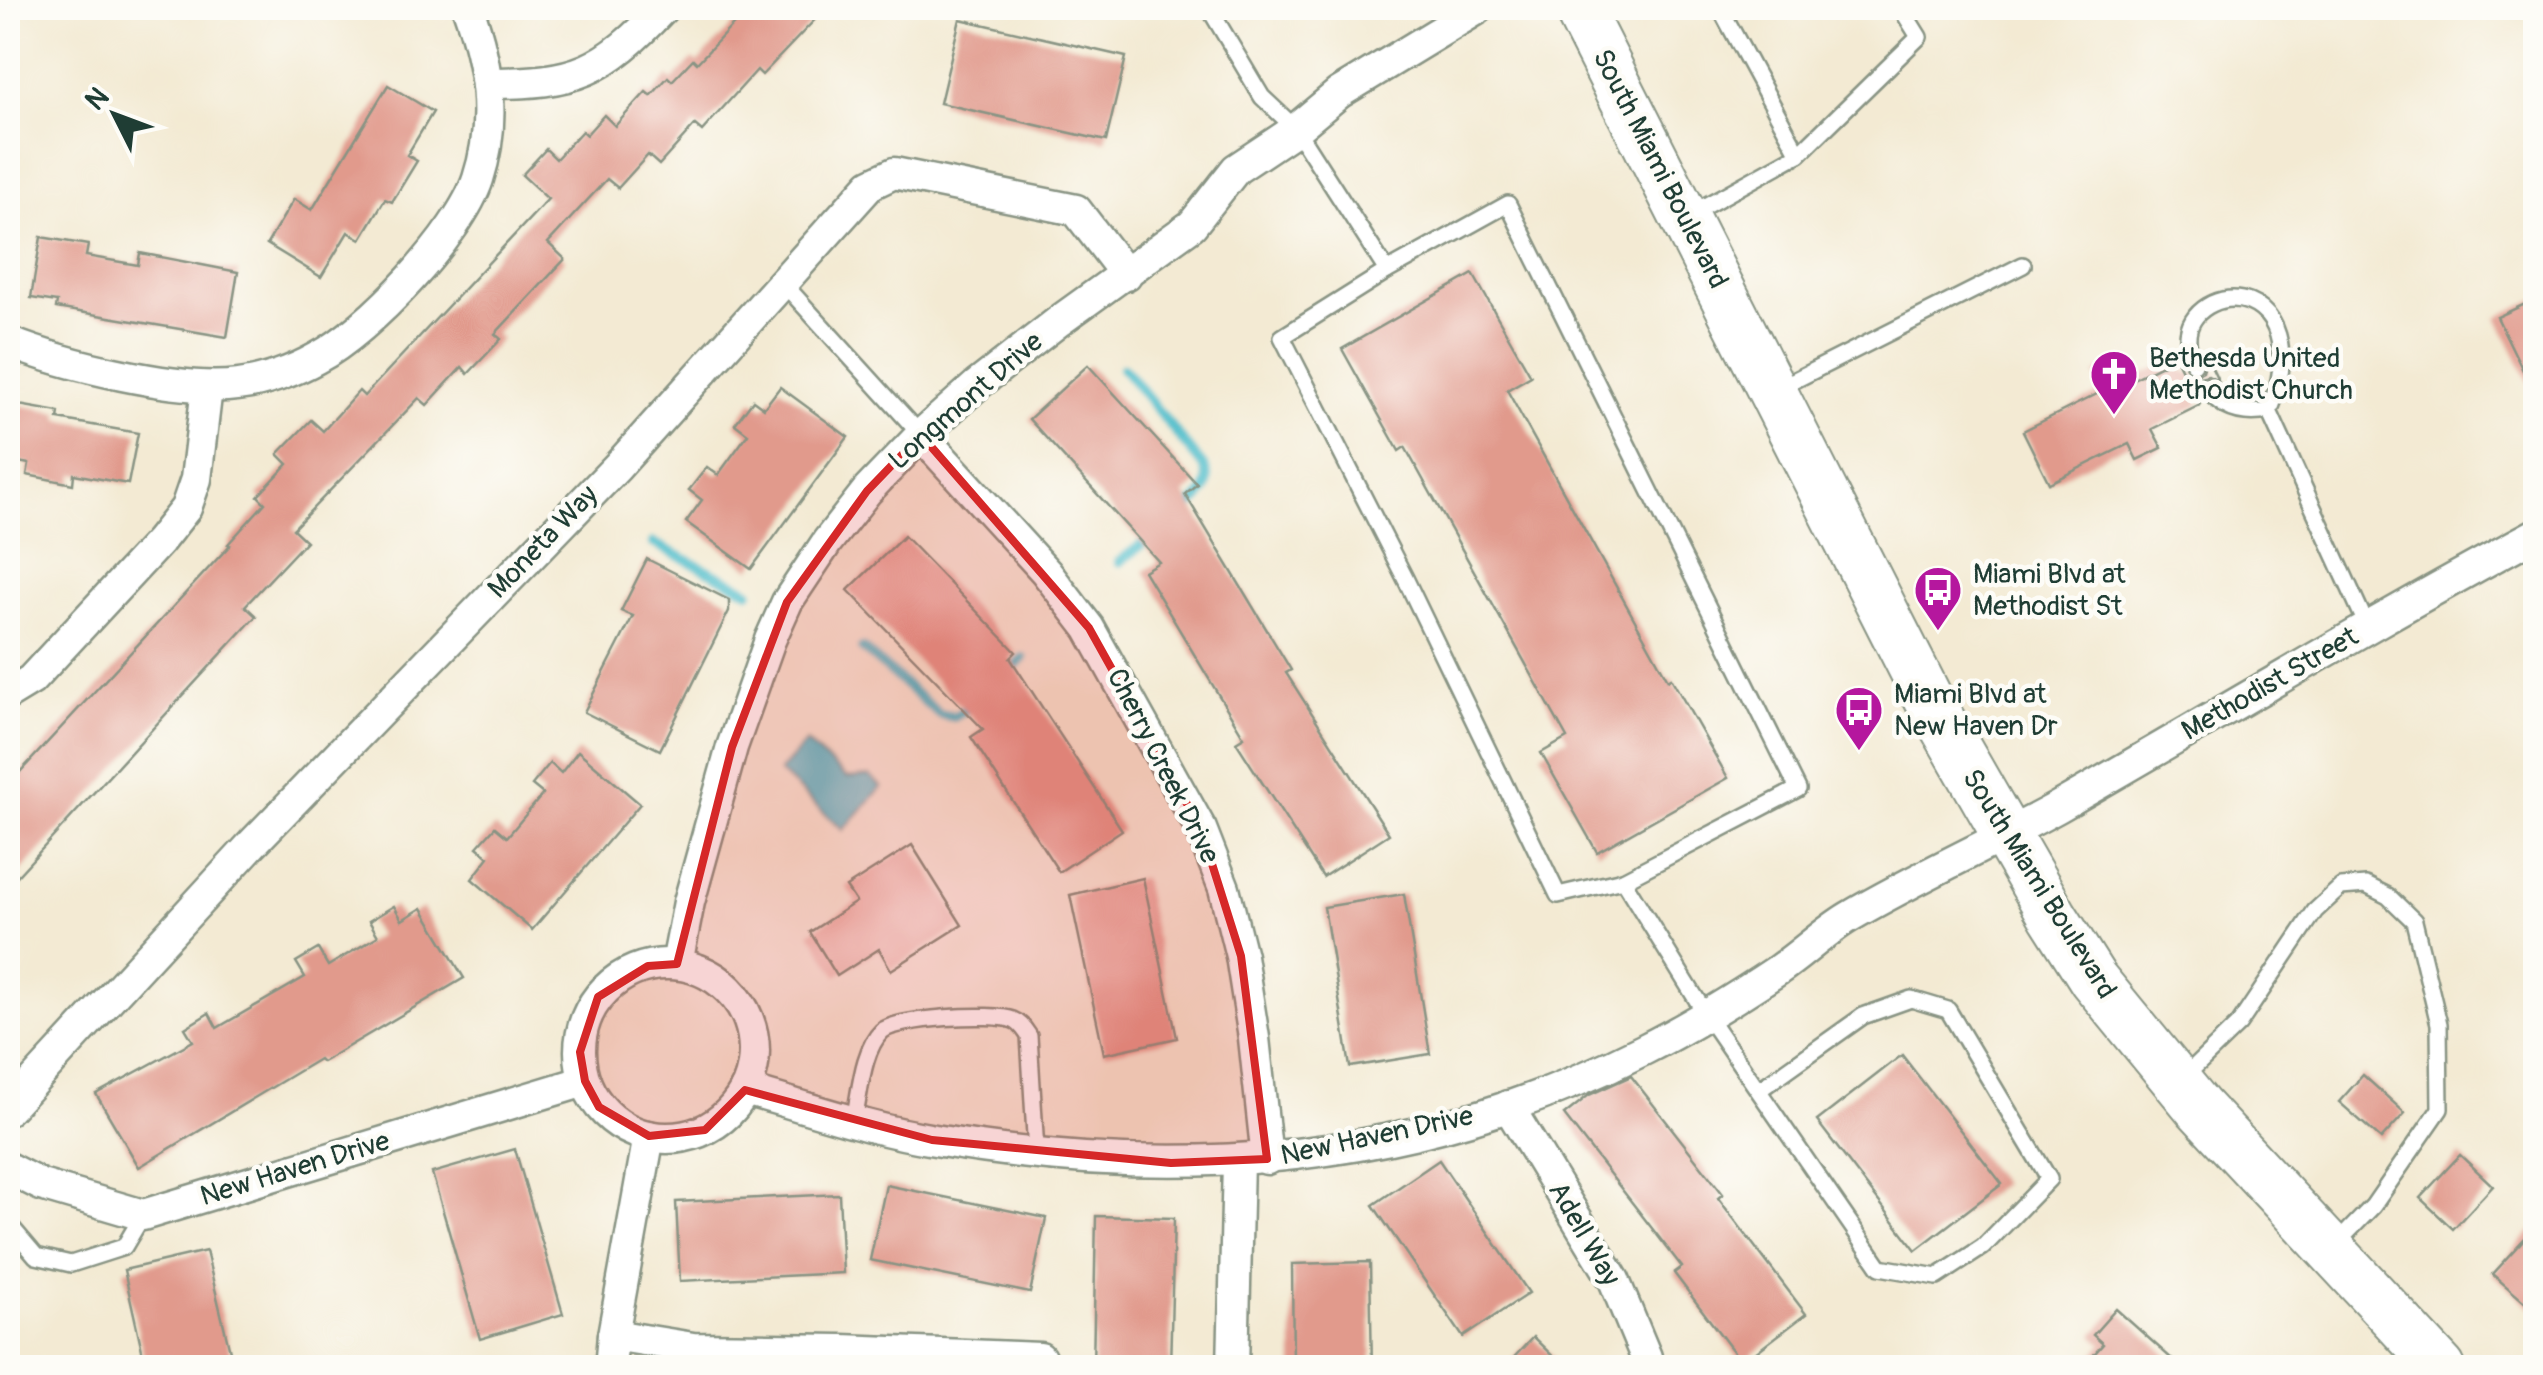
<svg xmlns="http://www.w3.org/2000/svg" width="2543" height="1375" viewBox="0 0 2543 1375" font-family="Pangolin,sans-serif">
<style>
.water{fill:#50bdca;stroke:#387d7f;stroke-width:2.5}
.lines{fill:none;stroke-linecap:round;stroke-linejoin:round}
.stream{stroke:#50bdca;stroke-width:10}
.building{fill:#e19a8c}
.lane-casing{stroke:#899484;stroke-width:20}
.street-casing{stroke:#899484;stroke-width:35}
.primary-casing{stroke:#899484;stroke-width:52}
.lane{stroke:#fff;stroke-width:15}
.street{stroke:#fff;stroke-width:30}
.primary{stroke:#fff;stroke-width:48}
.marked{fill:#d62828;fill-opacity:0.2;stroke:#d62828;stroke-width:8;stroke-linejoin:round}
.labels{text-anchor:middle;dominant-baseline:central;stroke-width:9;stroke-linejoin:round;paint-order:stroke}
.street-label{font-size:28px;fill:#1f3d34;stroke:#fdfcf7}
.poi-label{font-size:28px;fill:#1f3d34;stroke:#fdfcf7;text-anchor:start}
</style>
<rect width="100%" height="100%" fill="#fdfcf7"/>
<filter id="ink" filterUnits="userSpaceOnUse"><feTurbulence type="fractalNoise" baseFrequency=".01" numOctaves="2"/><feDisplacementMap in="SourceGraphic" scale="20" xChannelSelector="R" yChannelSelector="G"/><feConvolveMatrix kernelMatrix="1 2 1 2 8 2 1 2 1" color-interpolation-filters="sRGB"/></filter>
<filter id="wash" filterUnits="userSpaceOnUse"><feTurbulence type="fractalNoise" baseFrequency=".0048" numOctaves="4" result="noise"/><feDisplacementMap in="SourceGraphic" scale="40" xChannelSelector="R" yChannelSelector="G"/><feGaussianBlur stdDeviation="2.25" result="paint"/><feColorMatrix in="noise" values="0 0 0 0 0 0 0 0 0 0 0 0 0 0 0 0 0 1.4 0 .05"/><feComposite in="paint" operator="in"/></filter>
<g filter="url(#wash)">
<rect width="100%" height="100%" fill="#f3ead3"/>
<polygon class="water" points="806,742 847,778 870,776 882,787 843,830 779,772"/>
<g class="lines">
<g class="stream">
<path d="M1123 368 1204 467C1214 489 1200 498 1183 511"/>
<polyline points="653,543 749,591"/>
<polyline points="1119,562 1150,538"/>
<polyline points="862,648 939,714 954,717 975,703"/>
<polyline points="1006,675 1023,658"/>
</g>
</g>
<g id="blocks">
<g class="building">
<polygon points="749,8 826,8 762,75 757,70 702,131 695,125 659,165 648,155 618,188 607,179 548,243 565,259 495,334 501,339 468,374 462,367 427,405 419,398 293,529 306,541 245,606 256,616 8,886 8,785 230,545 228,544 265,503 258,496 288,464 278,454 311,420 323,431 359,391 364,396 548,199 522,175 546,149 556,159 582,131 586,135 604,115 615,126 646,92 651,96 668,77 672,81 693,59 697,63"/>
<polygon points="960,19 1126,57 1106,141 940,103"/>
<polygon points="388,85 433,112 407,155 417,161 392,202 385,199 361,239 348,232 321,277 267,244 294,199 312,210"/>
<polygon points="41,237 88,245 86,256 138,265 140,253 238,272 227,337 56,308 57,302 31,298"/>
<polygon points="1473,274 1531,376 1507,390 1668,680 1671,678 1728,778 1597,852 1541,753 1567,738 1405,447 1399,451 1342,349"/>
<polygon points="2536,299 2536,397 2497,317"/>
<polygon points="2207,357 2218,380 2208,375 2199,377 2193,392 2200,405 2152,429 2162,448 2137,460 2129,444 2049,483 2023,431 2103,391 2095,374 2120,362 2129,381 2176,358 2182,370 2196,375 2203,371"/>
<polygon points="1088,365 1197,484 1185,494 1291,670 1286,673 1389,834 1323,877 1236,742 1244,737 1144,571 1159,562 1029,419"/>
<polygon points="780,387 848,437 751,569 686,522 702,500 689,490 707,467 718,475 748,434 735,424 753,400 764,408"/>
<polygon points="19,405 59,412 58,419 138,433 128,484 74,474 73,484 27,475 29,464 8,460 8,412 17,413"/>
<polygon points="904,536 1016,652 1010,658 1122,830 1059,872 971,737 983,729 848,590"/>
<polygon points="647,559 729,600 729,611 660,750 584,712 633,616 621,611"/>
<polygon points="578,751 640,804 532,930 472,879 489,857 477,847 495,827 507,837 543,794 532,785 550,763 561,773"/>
<polygon points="912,845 962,925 891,970 879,949 837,976 810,932 856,902 846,887"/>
<polygon points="1143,878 1177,1038 1104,1054 1070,895"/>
<polygon points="1404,894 1430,1054 1350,1067 1324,907"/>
<polygon points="394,906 402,920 422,908 464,978 322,1062 319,1059 139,1167 96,1094 193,1041 185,1028 209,1013 217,1028 305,977 296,962 318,949 328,966 378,936 369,921"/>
<polygon points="1902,1055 2002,1184 1916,1250 1817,1121"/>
<polygon points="2363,1075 2405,1113 2381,1139 2339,1102"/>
<polygon points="1631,1076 1723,1194 1718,1198 1806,1314 1742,1363 1674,1273 1682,1267 1564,1115 1589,1095"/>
<polygon points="515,1149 563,1314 480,1339 432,1173"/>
<polygon points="2460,1155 2493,1186 2453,1229 2420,1198"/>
<polygon points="1439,1160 1529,1293 1463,1337 1373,1205"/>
<polygon points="886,1185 1046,1218 1030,1293 870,1260"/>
<polygon points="839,1194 843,1273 680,1281 676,1202"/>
<polygon points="1096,1216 1174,1218 1170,1368 1093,1368"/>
<polygon points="2536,1226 2536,1312 2492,1274"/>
<polygon points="206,1251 234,1368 146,1368 124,1270"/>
<polygon points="1370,1262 1372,1368 1293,1368 1292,1264"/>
<polygon points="2116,1309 2182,1368 2082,1368 2103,1344 2093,1335"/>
<polygon points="1533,1337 1565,1368 1504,1368"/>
</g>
</g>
</g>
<g filter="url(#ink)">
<use href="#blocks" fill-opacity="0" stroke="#899484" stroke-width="2.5"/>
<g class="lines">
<g class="lane-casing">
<g id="lane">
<polyline points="1209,8 1262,97 1296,129 1387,271 1282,337 1406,580 1558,895 1623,880 1705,1013 1880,1267 1937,1277 1983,1247 2049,1179 1948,1010 1911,999 1863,1016 1759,1090"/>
<polyline points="1720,8 1799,154"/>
<polyline points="1687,216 1799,154 1919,37 1901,8"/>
<polyline points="1387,271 1508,204 1798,789 1623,880"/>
<polyline points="784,284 921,435"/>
<path d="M2194 364C2192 357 2188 348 2188 341 2186 311 2222 291 2249 302 2291 319 2285 380 2269 411L2368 628"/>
<path d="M2205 386C2220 409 2242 416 2269 411"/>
<polyline points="1775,390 2023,265"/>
<polyline points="2180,1081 2239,1024 2315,911 2341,887 2366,885 2388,896 2414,921 2439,1024 2440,1109 2373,1206 2336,1244"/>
<path d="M854 1120C860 1094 862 1050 882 1031 897 1018 994 1012 1013 1020 1021 1023 1024 1029 1029 1036L1036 1152"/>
<polyline points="8,1223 36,1256 71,1264 124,1247 143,1215"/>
</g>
</g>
<g class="street-casing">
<g id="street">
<path d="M489 83C577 83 603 72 663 8"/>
<path d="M8 342C63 364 179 393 238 385 264 382 294 371 317 358 369 331 460 234 478 179 497 121 488 64 468 8"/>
<polyline points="921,435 1046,572 1089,628 1201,829 1224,888 1241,956 1254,1038 1267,1159"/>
<polyline points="8,694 31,680 159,542 186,508 196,479 207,388"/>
<polyline points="677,964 689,902 732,747 770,640 787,602 827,542 867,491 921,435 977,385 1059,321 1192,225 1236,169 1296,129 1339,93 1479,8"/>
<circle cx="667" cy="1051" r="87"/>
<path d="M745 1090C807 1107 871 1130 935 1140 1183 1182 1416 1165 1643 1050 1689 1027 1736 998 1778 970 1803 953 1824 932 1849 917 1917 877 1989 845 2058 807 2217 716 2374 621 2536 534"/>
<polyline points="1508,1106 1614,1280 1646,1357 1646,1368"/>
<polyline points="8,1109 253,843 617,467 871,184 894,173 1076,210 1126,275"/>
<polyline points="8,1168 41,1185 143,1215 585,1081"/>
<polyline points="613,1335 693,1348 842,1350 1040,1358"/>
<polyline points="610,1368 613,1335 649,1136"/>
<polyline points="1233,1368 1238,1161"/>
</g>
</g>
<g class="primary-casing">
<polyline id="primary" points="1578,8 1930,702 2053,916 2093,979 2198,1107 2441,1368"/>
</g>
<use href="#lane" class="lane"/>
<use href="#street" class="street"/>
<use href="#primary" class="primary"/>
</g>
</g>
<path class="marked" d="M921 435 1089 628 1201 829 1241 956 1267 1159 1171 1163 932 1140 745 1090 705 1130 649 1136 599 1107 585 1081 580 1052 598 997 648 966 677 964 732 747 787 602 867 491Z"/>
<defs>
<g id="church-pin" transform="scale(2.5)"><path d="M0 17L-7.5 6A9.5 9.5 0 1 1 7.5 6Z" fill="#b5179e" stroke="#fdfcf7"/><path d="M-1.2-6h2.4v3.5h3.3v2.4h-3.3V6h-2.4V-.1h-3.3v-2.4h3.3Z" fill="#fff"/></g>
<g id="bus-pin" transform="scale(2.5)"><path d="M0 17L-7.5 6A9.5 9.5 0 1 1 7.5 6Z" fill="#b5179e" stroke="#fdfcf7"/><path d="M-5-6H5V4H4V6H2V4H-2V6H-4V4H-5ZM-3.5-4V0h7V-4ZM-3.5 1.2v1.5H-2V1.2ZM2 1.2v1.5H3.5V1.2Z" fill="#fff"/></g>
</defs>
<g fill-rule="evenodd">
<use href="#church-pin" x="2114" y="374"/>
<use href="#bus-pin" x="1938" y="590"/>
<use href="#bus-pin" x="1859" y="710"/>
</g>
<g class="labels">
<g class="street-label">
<text transform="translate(1660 169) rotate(63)">South Miami Boulevard</text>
<text transform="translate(966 401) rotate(-41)">Longmont Drive</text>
<text transform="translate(543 542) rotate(-46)">Moneta Way</text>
<text transform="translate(2270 684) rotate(-30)">Methodist Street</text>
<text transform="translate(1163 766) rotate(63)">Cherry Creek Drive</text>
<text transform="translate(2039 884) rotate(58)">South Miami Boulevard</text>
<text transform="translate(1377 1136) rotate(-12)">New Haven Drive</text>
<text transform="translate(295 1169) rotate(-17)">New Haven Drive</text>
<text transform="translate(1584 1234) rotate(60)">Adell Way</text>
</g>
<g class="poi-label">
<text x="2149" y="358">Bethesda United<tspan x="2149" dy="32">Methodist Church</tspan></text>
<text x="1973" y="574">Miami Blvd at<tspan x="1973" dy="32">Methodist St</tspan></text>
<text x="1894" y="694">Miami Blvd at<tspan x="1894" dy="32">New Haven Dr</tspan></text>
</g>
</g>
<rect width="2543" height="1375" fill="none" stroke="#fdfcf7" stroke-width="40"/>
<g transform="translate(115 115) rotate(312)" stroke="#fdfcf7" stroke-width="8" paint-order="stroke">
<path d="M0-8L18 38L0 25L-18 38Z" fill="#1f3d34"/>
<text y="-15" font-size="28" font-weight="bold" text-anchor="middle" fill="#1f3d34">N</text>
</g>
</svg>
